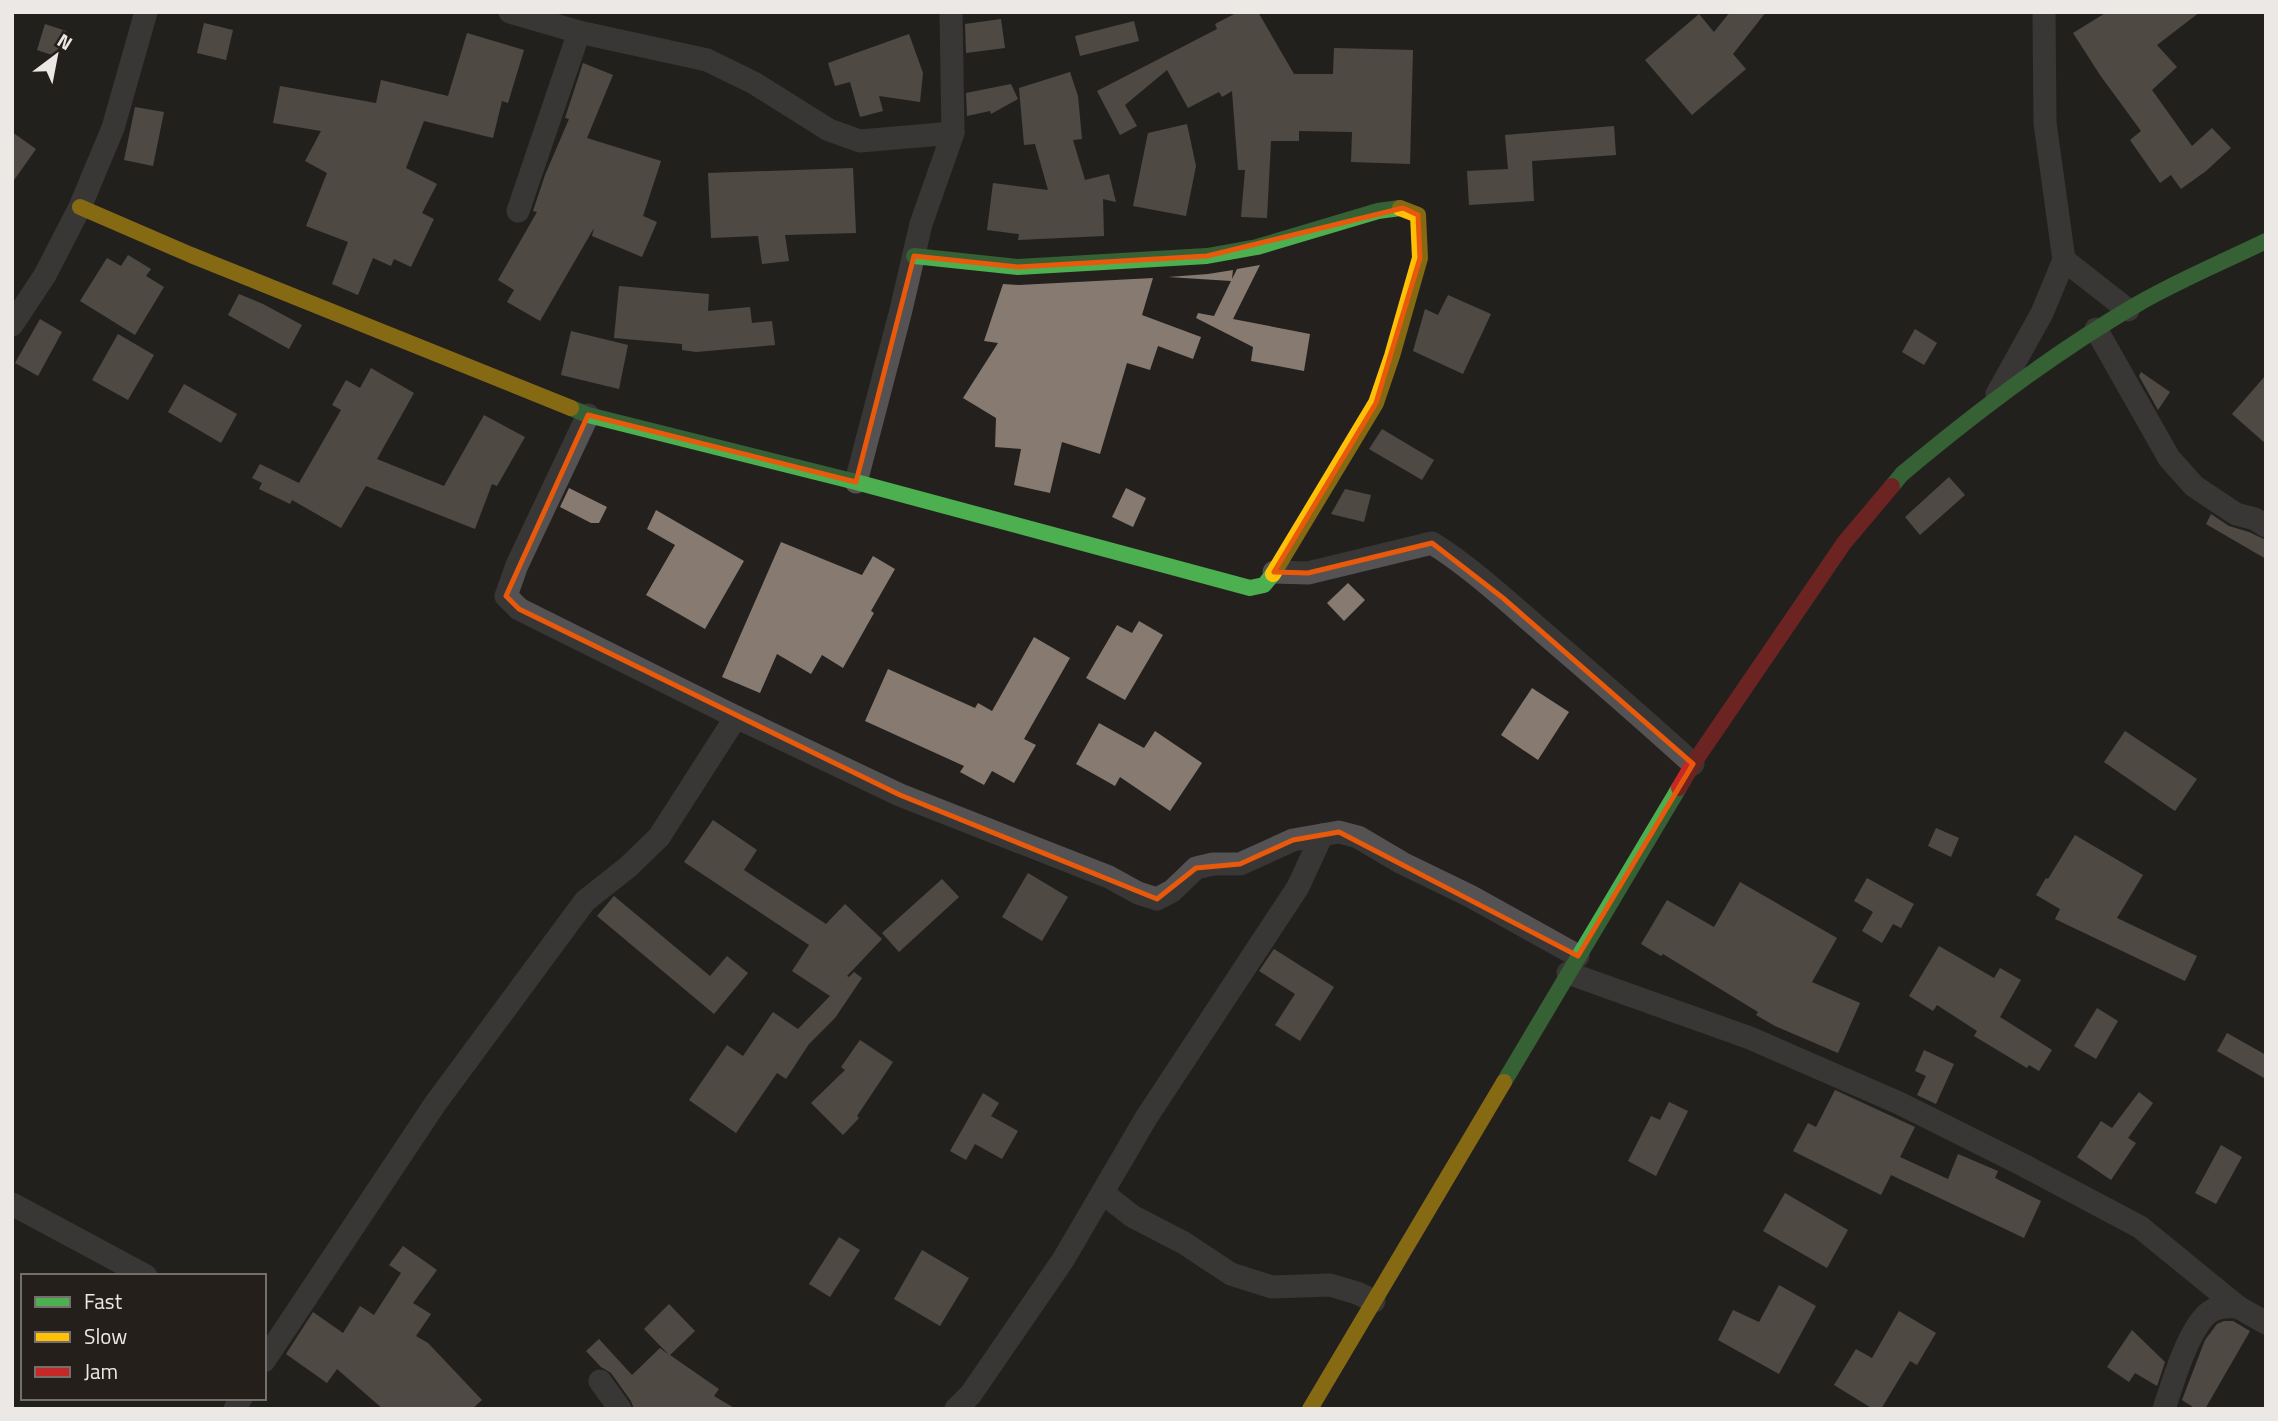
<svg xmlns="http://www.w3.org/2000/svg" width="2278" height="1421" viewBox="0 0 2278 1421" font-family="'Titillium Web',sans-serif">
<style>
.building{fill:#867a71}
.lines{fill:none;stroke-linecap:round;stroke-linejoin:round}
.street{stroke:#545252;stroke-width:23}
.fast{stroke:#4caf50;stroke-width:16}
.slow{stroke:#ffc107;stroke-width:16}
.jam{stroke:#c62828;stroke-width:16}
.marked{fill:none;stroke:#e8590c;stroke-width:5;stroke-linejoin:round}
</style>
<rect width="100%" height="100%" fill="#23201d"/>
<g class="building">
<polygon points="1238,12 1258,12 1294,74 1333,74 1334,48 1413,50 1410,164 1351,162 1352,132 1299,131 1299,141 1271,141 1267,218 1241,217 1245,170 1238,170 1232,91 1222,97 1219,92 1188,108 1167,70 1125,105 1137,126 1120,135 1097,91 1217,29 1215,24"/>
<polygon points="1730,12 1766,12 1733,54 1746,69 1692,115 1645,60 1699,14 1714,32"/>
<polygon points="2107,12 2200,12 2157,45 2177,67 2152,90 2192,146 2212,128 2231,148 2206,171 2181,189 2171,175 2160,183 2130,140 2141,131 2100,75 2073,33"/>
<polygon points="1001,19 1005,48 966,53 965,24"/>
<polygon points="1134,21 1139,41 1080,56 1075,36"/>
<polygon points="204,23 233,30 226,60 197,53"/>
<polygon points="45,24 66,31 58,57 37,50"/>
<polygon points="467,33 524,50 508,103 502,101 493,138 424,121 406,168 437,184 422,213 434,219 411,267 394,259 391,266 373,258 358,295 332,284 348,242 306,226 327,173 305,161 321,131 273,123 280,86 376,103 381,80 448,96"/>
<polygon points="909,34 923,73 920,102 879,96 883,111 860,117 850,82 835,86 828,63"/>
<polygon points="583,63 613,75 587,138 661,161 643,216 657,222 642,257 592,236 594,228 540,321 507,302 514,290 498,280 537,212 533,211 545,175 569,119 565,118"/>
<polygon points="1070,72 1078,96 1082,139 1073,140 1085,180 1109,174 1116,202 1103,199 1104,236 1018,240 1019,234 987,230 993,183 1048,190 1035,144 1024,145 1019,88"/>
<polygon points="1011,84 1018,99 991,114 990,111 967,116 966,93"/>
<polygon points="135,107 164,112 153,166 124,160"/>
<polygon points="1187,124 1196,166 1186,216 1133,206 1148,133"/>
<polygon points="1614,126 1616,155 1532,161 1534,201 1469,205 1467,171 1508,169 1505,135"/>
<polygon points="12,132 36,149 12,183"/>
<polygon points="853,168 856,233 785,235 789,261 762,264 758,236 711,238 708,173"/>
<polygon points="128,255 151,269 146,276 164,287 135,335 80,301 107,258 121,266"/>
<polygon points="1260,265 1233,319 1310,334 1304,371 1251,361 1253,347 1196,318 1198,313 1214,316 1231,281 1168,277 1208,274 1233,270 1232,279 1237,269"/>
<polygon points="1153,278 1142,315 1201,337 1193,359 1158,346 1150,370 1127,363 1100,454 1062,442 1050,493 1014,485 1021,449 995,447 996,418 963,398 998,343 984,341 1003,284 1019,285"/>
<polygon points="619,286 709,294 708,311 750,307 752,323 772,321 775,345 696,352 682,350 682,344 614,338"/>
<polygon points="239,294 263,304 302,325 289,349 228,315"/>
<polygon points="1448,295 1491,314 1463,374 1413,351 1425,309 1438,315"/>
<polygon points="40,319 62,332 38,376 15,363"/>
<polygon points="1915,329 1937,343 1924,365 1902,352"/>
<polygon points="571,331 628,345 619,389 561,375"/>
<polygon points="118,334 154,355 128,400 92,380"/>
<polygon points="371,368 414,393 377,459 444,486 484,415 525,437 497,486 492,484 475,529 366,486 341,528 292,500 290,504 259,489 262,483 252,478 260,464 299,483 341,410 332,405 346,380 360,388"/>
<polygon points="2141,372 2170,392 2158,410 2139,376"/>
<polygon points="2266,375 2266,444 2232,414"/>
<polygon points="184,384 237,414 221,443 168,412"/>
<polygon points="1382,429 1434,460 1422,480 1369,449"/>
<polygon points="1949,477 1965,495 1920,535 1905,517"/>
<polygon points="569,488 607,507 599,523 591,523 560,507"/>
<polygon points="1126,488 1146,498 1133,527 1112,517"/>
<polygon points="1345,489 1371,495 1364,522 1331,514"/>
<polygon points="656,510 744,561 705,629 646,595 675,545 647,529"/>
<polygon points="2211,514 2229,526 2249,532 2266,540 2266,559 2206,524"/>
<polygon points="781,542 862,575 873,556 895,569 871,611 874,613 843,668 822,655 811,674 777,654 760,693 722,677"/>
<polygon points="1348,583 1365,600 1344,621 1327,603"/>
<polygon points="1139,621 1163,635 1125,700 1086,678 1117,625 1132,633"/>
<polygon points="1034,637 1070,658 1024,739 1036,745 1014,783 992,771 984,785 960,772 964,766 865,721 888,669 975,708 978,703 992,711"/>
<polygon points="1532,688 1569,712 1538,760 1501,735"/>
<polygon points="1099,723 1144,748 1155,731 1202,763 1170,811 1120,777 1115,786 1076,764"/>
<polygon points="2125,731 2197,779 2175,811 2104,762"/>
<polygon points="713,820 757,850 744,870 826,924 845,904 882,939 847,976 849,977 854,972 862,978 835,1018 809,1044 786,1079 777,1073 736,1133 689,1100 727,1045 743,1056 773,1012 798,1029 830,996 792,971 809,945 684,862"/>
<polygon points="1936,828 1959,838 1951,857 1928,846"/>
<polygon points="2075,835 2143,875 2117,918 2197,956 2185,981 2055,919 2060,909 2036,895 2046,878 2048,879"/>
<polygon points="1028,873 1068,897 1042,941 1002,917"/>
<polygon points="1867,878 1914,904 1901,928 1893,924 1882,943 1862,931 1873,912 1854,901"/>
<polygon points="942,879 959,897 899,952 882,933"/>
<polygon points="1740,882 1837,938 1812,982 1860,1003 1838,1053 1775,1026 1756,1015 1758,1012 1663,954 1661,956 1641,944 1667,900 1714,927"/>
<polygon points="614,896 710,976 727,956 748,973 714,1014 597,916"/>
<polygon points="1939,946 1994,978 2000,968 2021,980 2000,1017 2052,1050 2039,1071 2029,1065 2027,1068 1974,1036 1977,1031 1937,1005 1933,1011 1909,996"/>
<polygon points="1274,949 1334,987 1300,1041 1275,1025 1295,994 1259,971"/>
<polygon points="2097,1008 2118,1021 2096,1059 2074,1046"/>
<polygon points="2227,1033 2266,1055 2266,1079 2217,1051"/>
<polygon points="860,1040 893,1062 857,1116 859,1118 843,1135 811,1103 845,1070 841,1067"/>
<polygon points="1924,1050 1954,1064 1936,1104 1917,1095 1926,1076 1915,1071"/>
<polygon points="1835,1090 1915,1127 1900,1157 1948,1179 1958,1154 1998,1171 1995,1178 2041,1201 2024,1238 1891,1175 1881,1195 1793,1151 1808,1123 1816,1127"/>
<polygon points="2139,1092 2153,1103 2128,1138 2136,1143 2111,1180 2077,1157 2101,1121 2112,1128"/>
<polygon points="983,1093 999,1103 991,1116 1018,1131 1002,1159 975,1144 966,1160 950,1151"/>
<polygon points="1669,1102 1688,1111 1656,1176 1628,1161 1651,1116 1660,1120"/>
<polygon points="2221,1145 2242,1157 2216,1204 2195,1193"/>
<polygon points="1785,1193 1848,1230 1827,1268 1763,1231"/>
<polygon points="839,1237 860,1250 830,1297 809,1284"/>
<polygon points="403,1246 437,1270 413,1303 431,1314 416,1336 428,1343 482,1400 472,1409 383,1409 337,1369 327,1383 286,1354 313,1312 343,1333 360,1306 374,1315 401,1273 389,1265"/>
<polygon points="922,1250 969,1278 940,1326 894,1299"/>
<polygon points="1779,1285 1816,1306 1779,1374 1718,1340 1733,1310 1759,1322"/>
<polygon points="669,1304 695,1331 670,1355 719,1389 714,1396 736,1409 634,1409 631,1401 611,1373 601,1367 586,1351 599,1339 632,1375 660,1348 669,1355 644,1329"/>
<polygon points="1899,1311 1936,1333 1917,1365 1910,1361 1881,1409 1873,1409 1834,1385 1856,1349 1872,1358"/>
<polygon points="2224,1321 2233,1321 2250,1331 2205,1409 2196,1409 2182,1400 2205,1340 2217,1324"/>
<polygon points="2132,1330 2165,1362 2157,1386 2135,1373 2129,1382 2107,1367"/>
</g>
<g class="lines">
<g class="street">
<polyline points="510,12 579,32 707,60 754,83 829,130 860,141 953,133"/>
<polyline points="518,211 579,32"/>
<polyline points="2064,260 2128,310"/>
<polyline points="12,325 45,275 80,207 113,128 146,12"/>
<polyline points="2096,329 2169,458 2194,486 2236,514 2255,519 2266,526"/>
<polyline points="1997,394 2042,313 2064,260 2045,123 2044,12"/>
<polyline points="588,415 517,565 506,596 519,609 736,717 900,795 1109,877 1138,893 1157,899 1172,891 1196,868 1213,864 1240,864 1293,840 1339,832 1358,837 1402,863 1470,896 1578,956"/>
<polyline points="856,482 901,310 921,224 953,133 951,12"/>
<path d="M1274 572 1308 573 1432 543C1472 568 1508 602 1544 633 1594 676 1644 719 1693 764"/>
<polyline points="1568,973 1750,1038 1899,1103 2025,1166 2140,1227 2238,1307 2266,1323"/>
<polyline points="1103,1193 1132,1216 1184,1243 1231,1274 1272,1287 1330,1285 1357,1293 1374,1301"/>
<polyline points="12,1204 146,1276"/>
<polyline points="264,1361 435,1104 585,901 628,867 659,837 736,717"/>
<polyline points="600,1381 620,1409"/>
<polyline points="235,1409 241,1398"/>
<polyline points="956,1409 971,1394 1063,1260 1146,1118 1298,887 1322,835"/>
<path d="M2164 1409C2173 1382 2187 1333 2207 1314 2216 1306 2227 1306 2238 1307"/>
</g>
<g class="fast">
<polyline points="914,256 1018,267 1207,256 1257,247 1378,211 1400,208"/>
<polyline points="571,408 588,415 856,482 1250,588 1264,585 1273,574"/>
<path d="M1892 486 1902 474C1976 412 2053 353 2136 305 2177 281 2223 262 2266 241"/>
<polyline points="1504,1082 1679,788"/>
</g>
<g class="slow">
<polyline points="80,207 191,255 571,408"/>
<polyline points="1273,574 1376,403 1392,356 1420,258 1418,215 1400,208"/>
<polyline points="1310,1409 1504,1082"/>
</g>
<polyline class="jam" points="1679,788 1693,764 1844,543 1892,486"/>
</g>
<path d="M0 0H2278V1421H0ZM1403 208 1418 215 1420 258 1376 403 1274 572 1308 573 1432 543 1503 598 1693 764 1578 956 1339 832 1293 840 1240 864 1196 868 1157 899 900 795 519 609 506 596 588 415 856 482 914 256 1018 267 1207 256Z" fill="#23201d" fill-opacity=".55" fill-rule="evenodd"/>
<path class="marked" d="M1403 208 1418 215 1420 258 1376 403 1274 572 1308 573 1432 543 1503 598 1693 764 1578 956 1339 832 1293 840 1240 864 1196 868 1157 899 900 795 519 609 506 596 588 415 856 482 914 256 1018 267 1207 256Z"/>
<rect width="2278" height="1421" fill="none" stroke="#ece8e5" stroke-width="28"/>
<rect x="21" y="1274" width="245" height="126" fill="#251f1b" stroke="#756f6c" stroke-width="2"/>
<rect x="35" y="1297" width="35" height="10" fill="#4caf50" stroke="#756f6c" stroke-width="2"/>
<text x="84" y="1309" font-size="21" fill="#ece8e5">Fast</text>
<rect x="35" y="1332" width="35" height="10" fill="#ffc107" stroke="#756f6c" stroke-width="2"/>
<text x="84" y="1344" font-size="21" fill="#ece8e5">Slow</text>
<rect x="35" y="1367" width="35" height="10" fill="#c62828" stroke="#756f6c" stroke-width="2"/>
<text x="84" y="1379" font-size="21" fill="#ece8e5">Jam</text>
<g transform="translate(56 56) rotate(32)" stroke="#251f1b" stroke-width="5" paint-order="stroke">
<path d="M0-5L12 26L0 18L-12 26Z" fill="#ece8e5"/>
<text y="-10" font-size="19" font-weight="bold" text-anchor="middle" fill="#ece8e5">N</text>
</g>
</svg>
